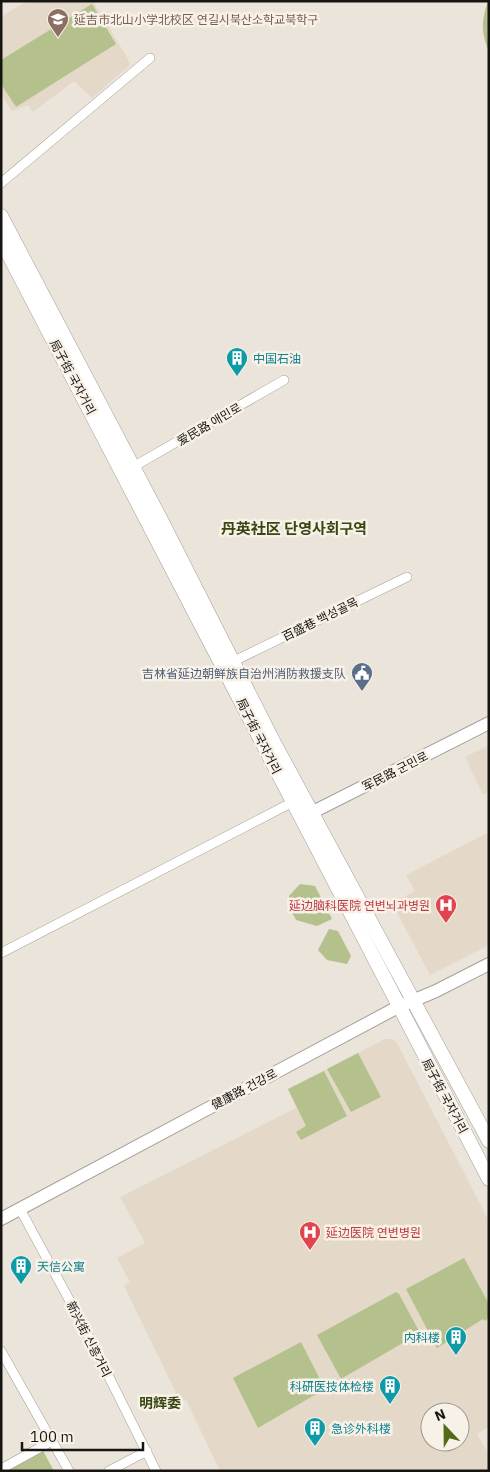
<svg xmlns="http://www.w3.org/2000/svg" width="490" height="1472" viewBox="0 0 490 1472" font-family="'IBM Plex Sans','Noto Sans SC','Noto Sans KR',sans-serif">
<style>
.built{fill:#e4d9c9;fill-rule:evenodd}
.green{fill:#b4c18c}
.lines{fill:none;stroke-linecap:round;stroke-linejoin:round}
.street-casing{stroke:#a69f97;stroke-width:10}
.secondary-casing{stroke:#a69f97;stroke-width:14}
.primary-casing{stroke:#a69f97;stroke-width:15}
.street{stroke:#fff;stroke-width:9}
.secondary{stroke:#fff;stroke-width:12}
.primary{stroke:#fff;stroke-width:14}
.labels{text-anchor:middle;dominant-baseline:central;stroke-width:5;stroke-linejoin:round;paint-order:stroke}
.education-label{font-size:12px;fill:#785e54;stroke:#f8f1e8;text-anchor:start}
.culture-label{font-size:12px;fill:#0d838f;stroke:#f8f1e8;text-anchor:start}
.street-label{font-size:12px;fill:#171512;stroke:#f8f1e8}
.service-label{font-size:12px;fill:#4e5e75;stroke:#f8f1e8;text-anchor:end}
.health-label{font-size:12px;fill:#be3a42;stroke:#f8f1e8;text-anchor:end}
.neighbourhood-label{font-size:14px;font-weight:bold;fill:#374711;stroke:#f8f1e8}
.quarter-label{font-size:15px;font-weight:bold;fill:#374711;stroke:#f8f1e8}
</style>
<rect width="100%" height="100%" fill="#ebe4da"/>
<g class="built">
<polygon points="27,1 93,1 128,59 130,65 92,98 74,81 33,112 28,105 12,111 1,94 1,17"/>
<polygon points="489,745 489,792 483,795 465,757"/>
<polygon points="489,832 489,945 430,975 392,903 415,891 406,875"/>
<path d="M385 1039H392L397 1043 489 1221V1427L477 1434 489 1455V1471H220L186 1400 181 1403 124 1286 130 1282 117 1258 145 1243 120 1197 296 1108 288 1089ZM430 1412H460V1442H430Z"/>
</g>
<g class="green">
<path d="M488 1H489V52C481 32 481 22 488 1Z"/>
<polygon points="92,4 116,44 16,107 1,84 1,60"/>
<polygon points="300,884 315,886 332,919 317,926 296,920 291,910 289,896"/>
<polygon points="329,929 338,931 351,956 347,964 327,960 318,950"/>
<polygon points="358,1053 381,1097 351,1112 327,1069"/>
<polygon points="324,1071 347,1116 301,1140 296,1132 306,1126 288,1089"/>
<polygon points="464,1258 489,1304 489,1318 484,1321 483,1319 437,1348 406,1289"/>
<polygon points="396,1292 399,1294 420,1333 341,1379 317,1335"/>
<polygon points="301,1342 325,1389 258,1428 233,1378"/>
<polygon points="42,1449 54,1471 3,1471"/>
</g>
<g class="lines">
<g class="street-casing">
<g id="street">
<polyline points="1,183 150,58"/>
<polyline points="133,467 284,380"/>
<polyline points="234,661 407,577"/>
<polyline points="1,953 293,802"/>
<polyline points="20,1209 84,1327 156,1471"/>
<polyline points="1,1351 69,1471"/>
<polyline points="1,1469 52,1441"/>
<polyline points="109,1471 147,1451"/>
</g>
</g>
<g class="secondary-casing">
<g id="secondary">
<polyline points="303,817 489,723"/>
<polyline points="1,1219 398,1007 436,991 489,964"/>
</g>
</g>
<g class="primary-casing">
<g id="primary">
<polyline points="1,216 161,520 273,741 489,1141"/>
<polyline points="1,240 489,1179"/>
</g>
</g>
<use href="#street" class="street"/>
<use href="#secondary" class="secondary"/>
<use href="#primary" class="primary"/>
</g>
<defs>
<g id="school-pin" transform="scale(1.125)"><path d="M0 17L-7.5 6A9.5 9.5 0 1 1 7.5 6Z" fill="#8d6e63" stroke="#f8f1e8"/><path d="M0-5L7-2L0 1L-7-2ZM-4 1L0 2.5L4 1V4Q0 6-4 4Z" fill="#fff"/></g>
<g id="building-pin" transform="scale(1.125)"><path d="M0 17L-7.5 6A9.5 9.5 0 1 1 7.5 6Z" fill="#0f9aa8" stroke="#f8f1e8"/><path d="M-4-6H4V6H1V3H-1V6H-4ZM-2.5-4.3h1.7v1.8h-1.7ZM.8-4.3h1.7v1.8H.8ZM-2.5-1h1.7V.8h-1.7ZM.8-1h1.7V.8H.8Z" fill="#fff"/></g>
<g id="civic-pin" transform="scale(1.125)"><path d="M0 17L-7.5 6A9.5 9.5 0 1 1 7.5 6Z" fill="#5c6f8a" stroke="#f8f1e8"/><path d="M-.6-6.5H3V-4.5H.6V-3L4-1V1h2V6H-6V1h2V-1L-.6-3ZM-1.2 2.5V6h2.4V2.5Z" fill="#fff"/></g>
<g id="hospital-pin" transform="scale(1.125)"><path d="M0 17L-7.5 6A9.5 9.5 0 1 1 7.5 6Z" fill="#e0444e" stroke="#f8f1e8"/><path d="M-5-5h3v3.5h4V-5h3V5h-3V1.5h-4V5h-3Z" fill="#fff"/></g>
</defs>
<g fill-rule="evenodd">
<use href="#school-pin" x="58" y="19"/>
<use href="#building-pin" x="237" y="358"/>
<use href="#civic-pin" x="362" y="673"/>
<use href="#hospital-pin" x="446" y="905"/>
<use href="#hospital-pin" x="310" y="1232"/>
<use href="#building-pin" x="21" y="1266"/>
<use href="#building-pin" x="456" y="1337"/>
<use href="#building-pin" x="390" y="1386"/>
<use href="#building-pin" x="315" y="1428"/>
</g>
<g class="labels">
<g class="education-label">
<text x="74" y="19">延吉市北山小学北校区 연길시북산소학교북학구</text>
</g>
<g class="culture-label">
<text x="253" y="358">中国石油</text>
<text x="37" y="1266">天信公寓</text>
<text x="440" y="1337" text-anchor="end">内科楼</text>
<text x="374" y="1386" text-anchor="end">科研医技体检楼</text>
<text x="331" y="1428">急诊外科楼</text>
</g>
<g class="street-label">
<text transform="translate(73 377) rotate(62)">局子街 국자거리</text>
<text transform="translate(209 424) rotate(-30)">爱民路 애민로</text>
<text transform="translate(320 619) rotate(-26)">百盛巷 백성골목</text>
<text transform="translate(259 736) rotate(63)">局子街 국자거리</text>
<text transform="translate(395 771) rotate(-27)">军民路 군민로</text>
<text transform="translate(244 1089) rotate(-28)">健康路 건강로</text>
<text transform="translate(445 1096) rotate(62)">局子街 국자거리</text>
<text transform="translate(89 1339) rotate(63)">新兴街 신흥거리</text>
</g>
<g class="service-label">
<text x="346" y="673">吉林省延边朝鲜族自治州消防救援支队</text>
</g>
<g class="health-label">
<text x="430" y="905">延边脑科医院 연변뇌과병원</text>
<text x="326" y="1232" text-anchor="start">延边医院 연변병원</text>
</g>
<g class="neighbourhood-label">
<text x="160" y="1403">明辉委</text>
</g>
<g class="quarter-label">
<text x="294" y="528">丹英社区 단영사회구역</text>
</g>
</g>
<rect width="490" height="1472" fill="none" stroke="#171512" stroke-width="5"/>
<g transform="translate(445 1427) rotate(338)"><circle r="24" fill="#f8f1e8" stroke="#9e9992"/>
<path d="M0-4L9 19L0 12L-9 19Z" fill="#536a19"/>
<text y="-8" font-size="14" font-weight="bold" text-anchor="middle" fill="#171512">N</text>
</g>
<path d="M22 1442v8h121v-8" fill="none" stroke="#171512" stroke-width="2.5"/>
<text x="30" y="1442" font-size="15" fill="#171512" stroke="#f8f1e8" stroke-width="4" paint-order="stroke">100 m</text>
</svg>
